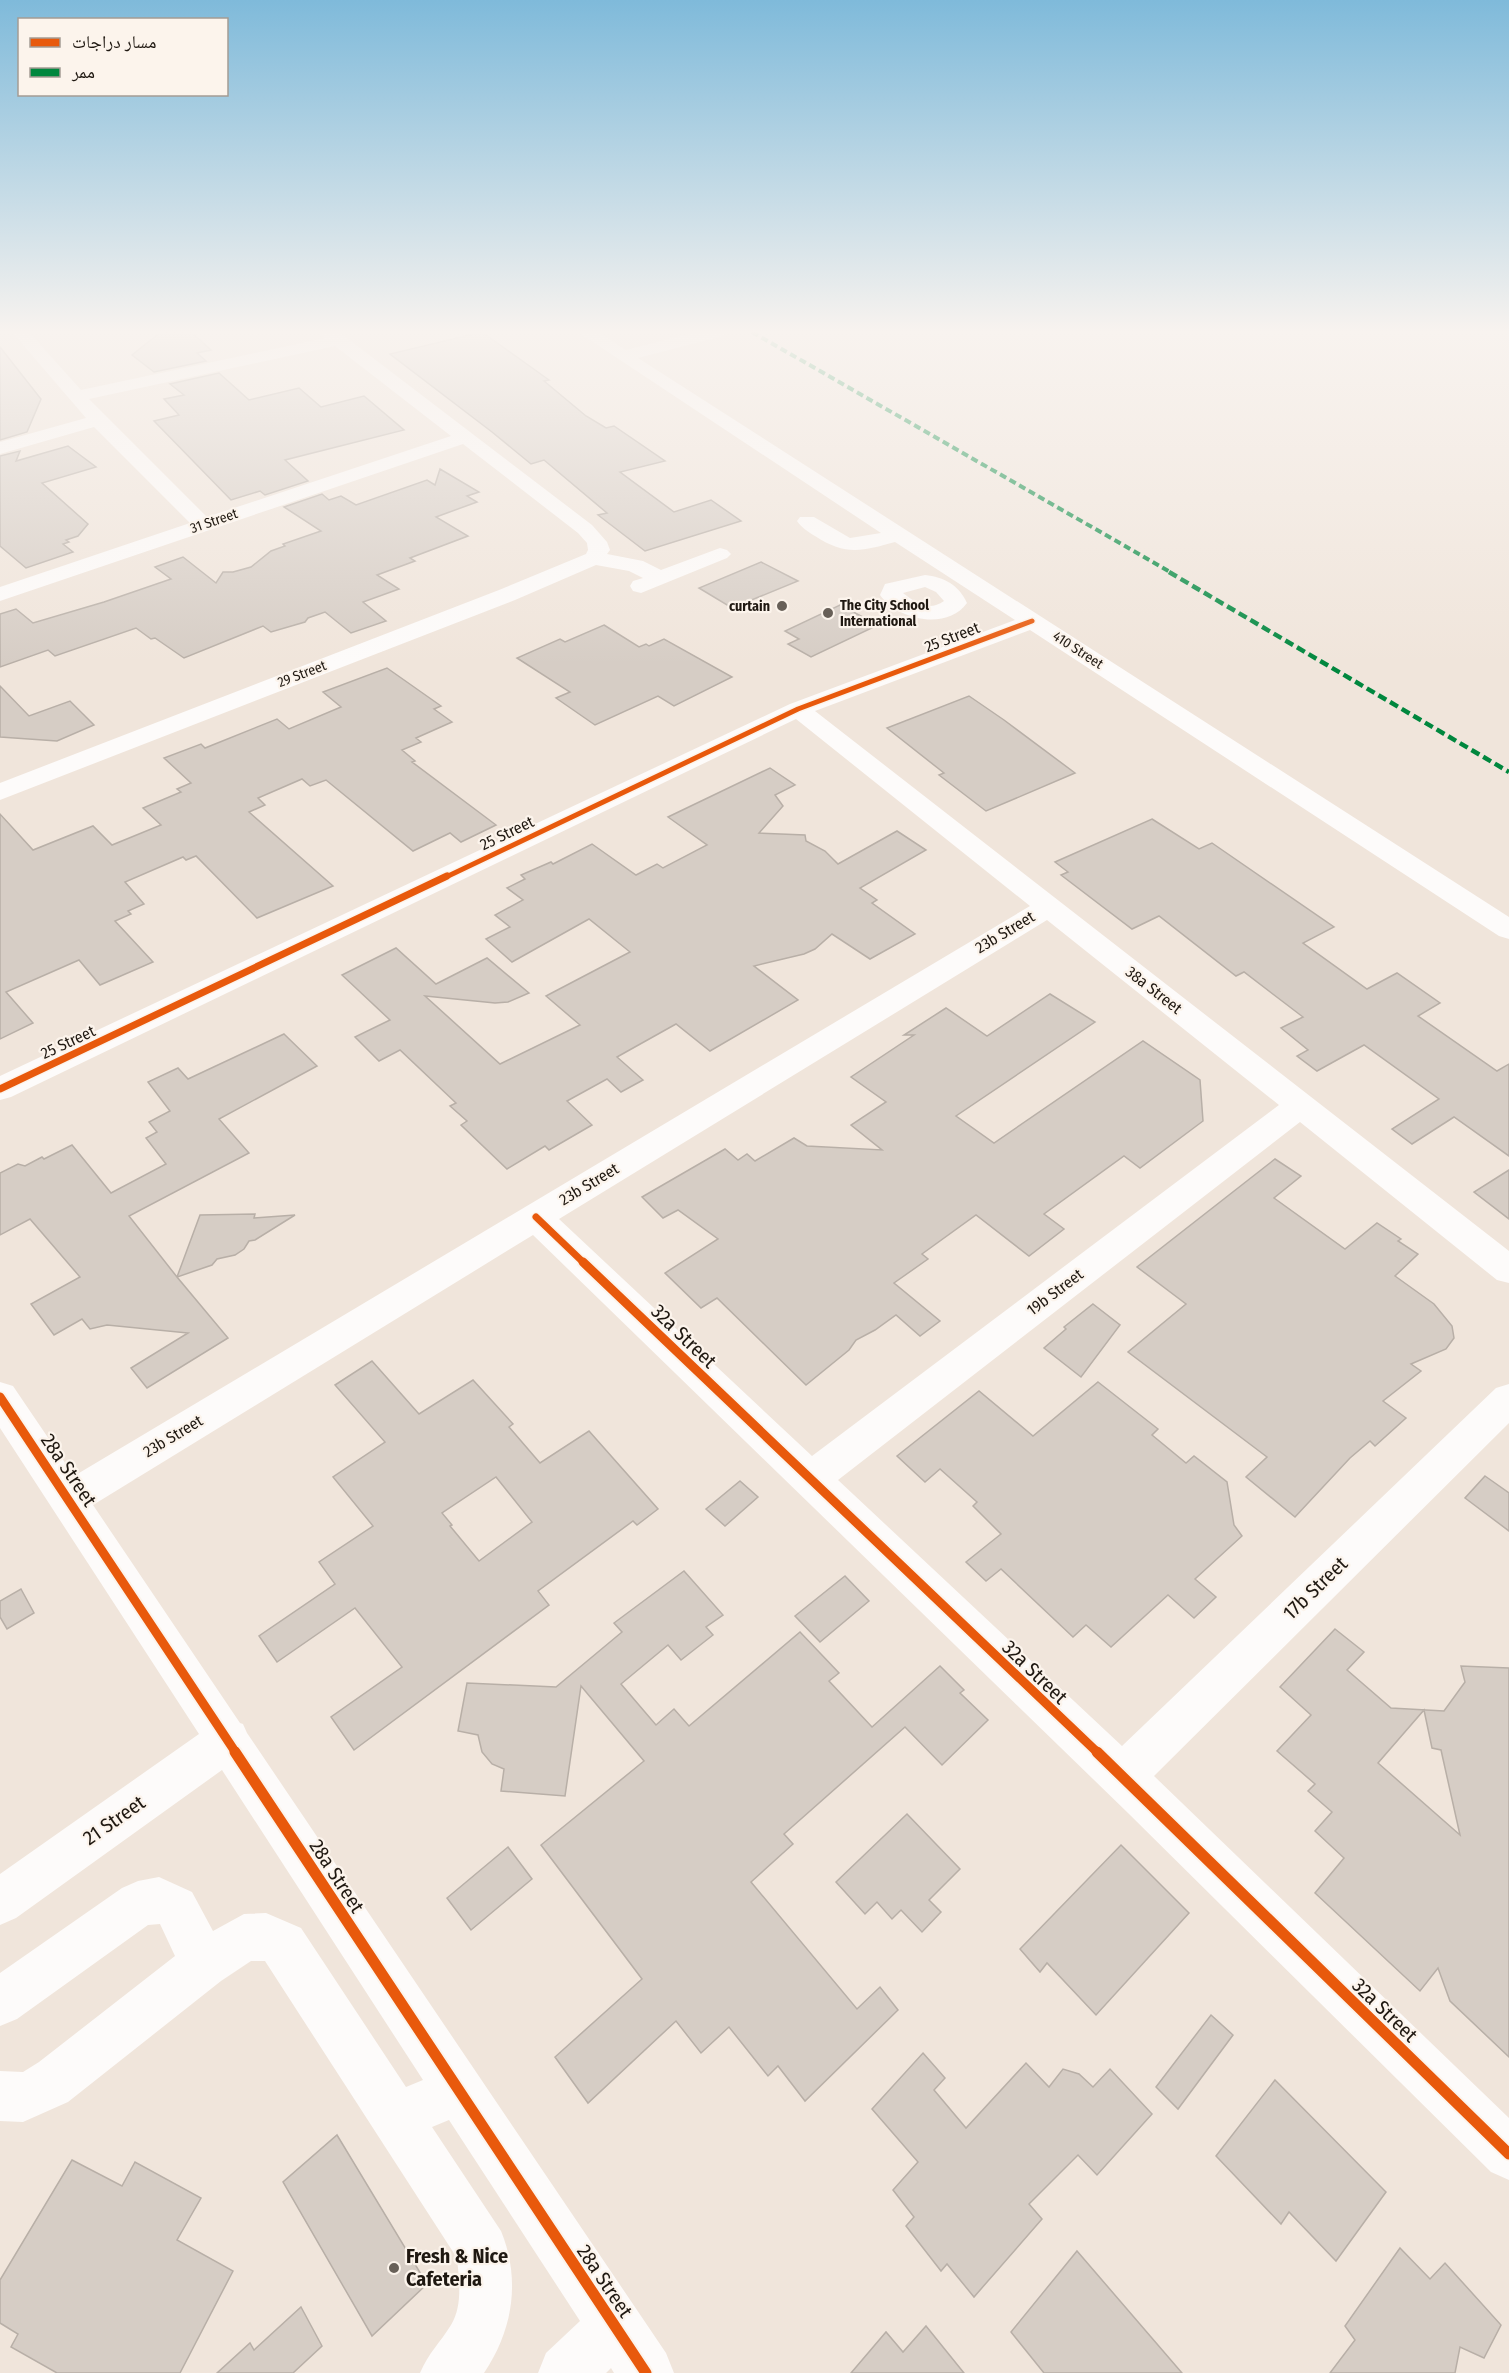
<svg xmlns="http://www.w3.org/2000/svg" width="1509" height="2373" viewBox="0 0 1509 2373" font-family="'Fira Sans Condensed','Noto Naskh Arabic',sans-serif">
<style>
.building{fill:#d6cdc5;stroke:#b8afa7;stroke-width:1.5;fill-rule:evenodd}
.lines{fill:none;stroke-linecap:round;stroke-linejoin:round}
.minor{fill:#fdfbfa;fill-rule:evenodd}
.quiet-far1{stroke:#00873e;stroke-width:4;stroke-dasharray:7 4;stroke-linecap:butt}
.quiet{stroke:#00873e;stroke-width:4.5;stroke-dasharray:9 4.5;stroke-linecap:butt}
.cycleway-far3-casing{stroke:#fcf4ec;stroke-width:8}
.cycleway-far2-casing{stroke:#fcf4ec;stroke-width:10}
.cycleway-far1-casing{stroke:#fcf4ec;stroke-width:13}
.cycleway-casing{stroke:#fcf4ec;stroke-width:15}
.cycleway-far3{stroke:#e8590c;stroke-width:5}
.cycleway-far2{stroke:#e8590c;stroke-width:7}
.cycleway-far1{stroke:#e8590c;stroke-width:9}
.cycleway{stroke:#e8590c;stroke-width:11}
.poi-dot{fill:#686058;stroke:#fcf4ec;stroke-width:2}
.labels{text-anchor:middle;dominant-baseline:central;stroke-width:4.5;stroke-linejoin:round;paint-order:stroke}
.far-street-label{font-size:14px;fill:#1f1811;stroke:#fcf4ec}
.far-poi-label{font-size:14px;font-weight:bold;fill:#1f1811;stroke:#fcf4ec;text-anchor:start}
.street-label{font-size:16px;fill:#1f1811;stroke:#fcf4ec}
.near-street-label{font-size:20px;fill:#1f1811;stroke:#fcf4ec}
.near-poi-label{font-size:20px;font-weight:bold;fill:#1f1811;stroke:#fcf4ec;text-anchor:start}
</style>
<rect width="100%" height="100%" fill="#f0e5db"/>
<g class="building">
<polygon points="161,332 191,332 211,350 197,353 206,361 154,372 132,355"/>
<polygon points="482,332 549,380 544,381 586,416 606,428 614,426 665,461 620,472 674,512 711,500 741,521 645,551 598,515 607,513 544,460 531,464 492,432 390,354"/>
<polygon points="0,347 41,399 27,432 0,440"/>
<polygon points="219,373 249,400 299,388 321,407 364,396 404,430 285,460 308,481 265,495 260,491 231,500 154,421 179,415 164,399 184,395 170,384"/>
<polygon points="68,446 96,467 42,483 88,524 78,536 66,540 69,542 63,544 73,552 26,568 0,546 0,456 20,451 16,461"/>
<polygon points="440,469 479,492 467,496 477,502 436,517 468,536 410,558 415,561 377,575 399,589 363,602 386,621 351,633 325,612 308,618 305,622 271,632 263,626 184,658 155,638 151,639 136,628 55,656 48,650 0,667 0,614 16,609 33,623 104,602 171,579 155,567 183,557 216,583 223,572 233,572 251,567 271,551 285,546 283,544 321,531 284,507 322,494 329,500 341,496 356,505 427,480 435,485"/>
<polygon points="761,562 798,581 732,608 699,588"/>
<polygon points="840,605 878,625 811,657 788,644 799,639 785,631"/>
<polygon points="604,625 639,647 646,644 649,646 664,639 732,677 674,706 658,696 595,725 556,698 570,692 517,658 560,639 565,642"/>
<polygon points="387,668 441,706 434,709 452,722 416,738 421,742 402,750 415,761 412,762 496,825 461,842 450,833 413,851 326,780 310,786 302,779 258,798 265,805 249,812 333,886 257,918 196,856 186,860 183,857 125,882 144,904 128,911 131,914 115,921 153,962 100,985 79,960 6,992 33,1023 0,1039 0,814 33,850 93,826 112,845 161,825 143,808 181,792 177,789 191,783 164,758 201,744 205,748 277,719 289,729 341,707 323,692"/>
<polygon points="0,686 29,716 70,701 94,725 57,741 0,737"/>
<polygon points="969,696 1004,720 1075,773 986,811 939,775 944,773 887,728"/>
<polygon points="770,768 795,785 775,795 783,806 759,833 805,835 806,841 825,851 838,864 897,831 926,850 860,888 877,900 872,903 915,934 870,959 832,934 815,949 804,954 754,966 798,1000 710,1051 676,1024 617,1057 643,1080 621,1092 607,1079 567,1101 592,1125 549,1150 545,1146 507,1169 461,1125 467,1121 450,1106 456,1103 400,1050 379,1061 355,1037 390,1020 342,975 396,948 436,984 487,958 529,993 508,1002 495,1003 425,996 500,1064 580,1025 546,996 630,952 589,919 512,962 486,939 510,927 495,915 523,900 507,888 525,879 521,875 551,862 553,864 592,844 636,875 657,864 663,868 707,845 668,817"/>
<polygon points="1152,819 1199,849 1212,843 1334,927 1303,943 1367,989 1397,973 1440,1003 1418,1016 1497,1071 1509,1064 1509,1156 1454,1117 1412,1144 1392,1129 1439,1099 1364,1045 1317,1071 1297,1056 1308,1050 1281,1028 1303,1017 1244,972 1236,976 1159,916 1132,929 1061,875 1068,872 1055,862"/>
<polygon points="1050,994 1095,1022 956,1116 994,1143 1143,1041 1200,1080 1203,1121 1140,1168 1124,1156 1044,1214 1064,1229 1029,1256 976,1215 922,1254 928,1259 894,1283 940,1321 920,1336 896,1315 875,1330 856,1340 849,1350 806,1385 717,1298 701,1308 665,1273 718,1239 678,1210 663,1218 642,1197 725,1149 738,1160 747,1154 755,1161 794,1138 807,1146 882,1150 851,1125 886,1102 851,1077 914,1035 904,1035 946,1008 987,1036"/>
<polygon points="284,1034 317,1066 219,1119 249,1153 129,1216 177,1277 200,1215 255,1214 254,1218 295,1215 255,1240 249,1241 244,1249 235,1255 217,1259 212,1265 177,1277 228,1338 147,1388 131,1368 188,1333 107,1325 90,1329 82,1319 54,1335 31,1304 80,1277 30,1219 0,1235 0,1173 18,1164 25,1166 42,1157 44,1159 72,1145 111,1193 166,1164 146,1138 157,1132 149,1122 170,1111 148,1082 178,1068 188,1079"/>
<polygon points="1275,1159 1301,1176 1274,1198 1345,1249 1377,1223 1401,1239 1398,1241 1418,1254 1395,1276 1434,1304 1452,1326 1454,1338 1446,1349 1411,1364 1421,1371 1383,1401 1406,1418 1375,1446 1370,1441 1350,1458 1295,1517 1246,1477 1267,1457 1128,1352 1186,1304 1137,1267"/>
<polygon points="1509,1170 1509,1219 1474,1192"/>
<polygon points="1093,1304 1120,1325 1081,1377 1044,1348 1066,1329 1064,1327"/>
<path d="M372 1361 419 1414 473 1380 513 1424 509 1427 540 1463 589 1431 658 1509 637 1525 633 1521 538 1591 549 1605 354 1750 331 1717 402 1667 355 1608 277 1662 259 1636 335 1584 319 1562 373 1526 333 1477 385 1442 335 1385ZM496 1477 532 1522 479 1561 450 1526 452 1525 442 1513Z"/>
<polygon points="1098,1382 1158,1429 1152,1435 1186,1463 1194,1456 1227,1482 1234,1525 1242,1536 1195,1579 1216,1597 1194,1618 1168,1595 1111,1647 1086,1625 1073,1637 1001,1569 986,1581 966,1562 1001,1534 973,1506 977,1502 940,1469 925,1482 897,1456 979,1391 1033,1436"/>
<polygon points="1485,1476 1509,1493 1509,1531 1465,1498"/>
<polygon points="740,1481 758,1497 725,1526 706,1509"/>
<polygon points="684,1571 723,1615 706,1627 713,1635 681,1660 668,1645 621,1684 656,1725 674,1709 689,1726 800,1632 839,1673 829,1681 872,1727 940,1666 964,1690 960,1693 988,1720 942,1765 905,1727 784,1834 793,1844 751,1882 857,2009 880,1987 898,2010 805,2101 778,2066 768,2076 729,2027 701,2053 676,2021 588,2103 555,2057 642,1979 541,1845 644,1761 581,1686 565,1796 501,1791 504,1769 492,1764 482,1752 478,1735 458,1731 467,1683 556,1687 622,1632 614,1623"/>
<polygon points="845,1576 869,1601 820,1642 795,1616"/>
<polygon points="21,1589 34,1613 7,1629 0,1617 0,1601"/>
<path d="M1335 1629 1364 1652 1347 1670 1391 1708 1444 1711 1465 1682 1461 1666 1509 1668V2057L1450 2001 1438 1968 1420 1991 1315 1893 1344 1858 1315 1831 1332 1812 1308 1791 1315 1784 1277 1751 1311 1715 1280 1687ZM1424 1710 1432 1748 1441 1750 1460 1835 1378 1763Z"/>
<polygon points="907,1814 960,1869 929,1900 941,1912 922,1932 901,1910 892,1919 877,1902 865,1914 836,1882"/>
<polygon points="1121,1845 1189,1913 1096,2015 1047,1963 1040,1972 1020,1949"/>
<polygon points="508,1847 532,1879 471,1930 447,1898"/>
<polygon points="1211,2015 1233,2035 1178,2109 1156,2087"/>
<polygon points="923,2053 945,2078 934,2090 966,2128 1026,2063 1049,2087 1063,2069 1079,2074 1093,2087 1110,2069 1152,2114 1097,2175 1078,2155 1029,2204 1042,2219 974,2297 947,2264 941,2271 906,2226 914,2217 893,2190 918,2162 872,2109"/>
<polygon points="1275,2080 1386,2192 1336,2261 1289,2212 1281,2224 1216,2156"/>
<polygon points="337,2135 427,2284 372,2336 283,2182"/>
<polygon points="72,2160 122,2186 135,2162 201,2198 177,2240 233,2271 180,2373 57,2373 11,2347 18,2334 0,2323 0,2280"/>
<polygon points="1400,2248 1430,2279 1445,2263 1501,2325 1484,2358 1460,2347 1455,2373 1330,2373 1355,2340 1345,2326"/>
<polygon points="1077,2251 1182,2373 1044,2373 1011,2332"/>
<polygon points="301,2307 322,2346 293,2373 217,2373 250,2343 254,2350"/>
<polygon points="926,2326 964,2373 851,2373 886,2332 903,2352"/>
</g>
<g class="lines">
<g class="minor">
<path d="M12 332H29L81 390 325 338 320 332H339L592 525 607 542 610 550 607 554 643 561 661 570 720 548 727 550 731 554 727 558 641 593 633 591 630 586 633 581 643 578 629 571 596 565 515 600 0 800V783L499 590 586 554 588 550 587 543 578 533 463 444 0 601V587L190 523 94 427 0 454V442L86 418ZM335 346 451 436 207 517 89 399Z"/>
<path d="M578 332H598L626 350 696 332H725L723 336 638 358 1509 917V939L1499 936 1030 630 815 711 1509 1251V1283L1497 1280 1300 1122 838 1480 1122 1746 1496 1388 1509 1384V1423L1154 1776 1509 2118V2180L1491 2172 1128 1813 533 1235 93 1505 240 1723 243 1724 247 1733 666 2353 674 2373H614L611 2368 606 2373H538L546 2353 580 2321 449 2120 432 2127 501 2231C521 2280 513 2330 484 2373H420C429 2352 440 2343 451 2325 463 2306 459 2279 457 2258L265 1961H251L221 1981 68 2102 23 2122 0 2121V2071L23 2072 39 2062 175 1956 160 1924 148 1925 17 2019 0 2026V1973L122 1888 138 1881 159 1877 192 1892 213 1931 244 1914 266 1913 301 1928 406 2087 423 2080 222 1770 16 1918 0 1925V1874L199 1734 0 1428V1382L13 1386 74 1476 1030 906 796 719 11 1097 0 1100V1076L790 704 1015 620 895 542C863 551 845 556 815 536 808 532 801 527 797 521L800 517H814L850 538 881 533ZM1047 920 1279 1105 812 1456 559 1219Z"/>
<path d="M925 575C944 577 959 585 967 603 947 631 898 620 880 595L885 584ZM925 587 936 592 944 601C929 612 916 603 903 593Z"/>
</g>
<polyline class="quiet-far1" points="752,332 1172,573"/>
<polyline class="quiet" points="1169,572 1509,772"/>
<g class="cycleway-far3-casing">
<polyline id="cycleway-far3" points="444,878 798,709 1032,621"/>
</g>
<g class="cycleway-far2-casing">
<g id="cycleway-far2">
<polyline points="0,1089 447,876"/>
<polyline points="536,1217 585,1264"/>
</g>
</g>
<g class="cycleway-far1-casing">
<g id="cycleway-far1">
<polyline points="583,1262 1098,1753"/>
<polyline points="0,1397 236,1753"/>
</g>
</g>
<g class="cycleway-casing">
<g id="cycleway">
<polyline points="235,1752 646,2373"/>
<polyline points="1097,1752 1509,2154"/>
</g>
</g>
<use href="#cycleway-far3" class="cycleway-far3"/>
<use href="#cycleway-far2" class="cycleway-far2"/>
<use href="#cycleway-far1" class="cycleway-far1"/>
<use href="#cycleway" class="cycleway"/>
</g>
<linearGradient id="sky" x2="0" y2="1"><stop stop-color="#7fbada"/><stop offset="0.5" stop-color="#f8f3ef"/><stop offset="1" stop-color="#f8f3ef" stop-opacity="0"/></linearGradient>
<rect width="1509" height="664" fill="url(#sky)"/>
<g class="poi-dot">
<circle cx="782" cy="606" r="6"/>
<circle cx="828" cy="613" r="6"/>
<circle cx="394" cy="2268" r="6"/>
</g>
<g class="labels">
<g class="far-street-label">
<text transform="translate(214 521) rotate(-19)">31 Street</text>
<text transform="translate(1078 650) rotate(33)">410 Street</text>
<text transform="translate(302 674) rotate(-21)">29 Street</text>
</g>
<g class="far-poi-label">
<text x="840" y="605">The City School<tspan x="840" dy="16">International</tspan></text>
<text x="770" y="606" text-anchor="end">curtain</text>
</g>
<g class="street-label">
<text transform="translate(952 637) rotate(-21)">25 Street</text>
<text transform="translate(507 833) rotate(-26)">25 Street</text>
<text transform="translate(1005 932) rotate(-31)">23b Street</text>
<text transform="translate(1154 990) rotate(38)">38a Street</text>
<text transform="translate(68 1042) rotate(-25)">25 Street</text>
<text transform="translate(589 1184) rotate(-31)">23b Street</text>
<text transform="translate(1055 1292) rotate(-37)">19b Street</text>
<text transform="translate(173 1436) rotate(-31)">23b Street</text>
</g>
<g class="near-street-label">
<text transform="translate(684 1336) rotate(44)">32a Street</text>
<text transform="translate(69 1470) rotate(56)">28a Street</text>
<text transform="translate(1315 1588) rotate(-44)">17b Street</text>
<text transform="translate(1035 1672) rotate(44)">32a Street</text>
<text transform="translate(114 1820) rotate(-35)">21 Street</text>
<text transform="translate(337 1876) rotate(57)">28a Street</text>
<text transform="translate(1385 2010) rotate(44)">32a Street</text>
<text transform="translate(605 2281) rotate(56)">28a Street</text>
</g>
<g class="near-poi-label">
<text x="406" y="2256">Fresh &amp; Nice<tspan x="406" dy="23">Cafeteria</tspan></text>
</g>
</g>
<rect x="18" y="18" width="210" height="78" fill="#fcf4ec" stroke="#a49c94" stroke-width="1.5"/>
<rect x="30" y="38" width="30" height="9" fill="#e8590c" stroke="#a49c94" stroke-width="1.5"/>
<text x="72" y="48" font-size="18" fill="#1f1811">مسار دراجات</text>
<rect x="30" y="68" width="30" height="9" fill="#00873e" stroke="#a49c94" stroke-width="1.5"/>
<text x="72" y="78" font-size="18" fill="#1f1811">ممر</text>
</svg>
